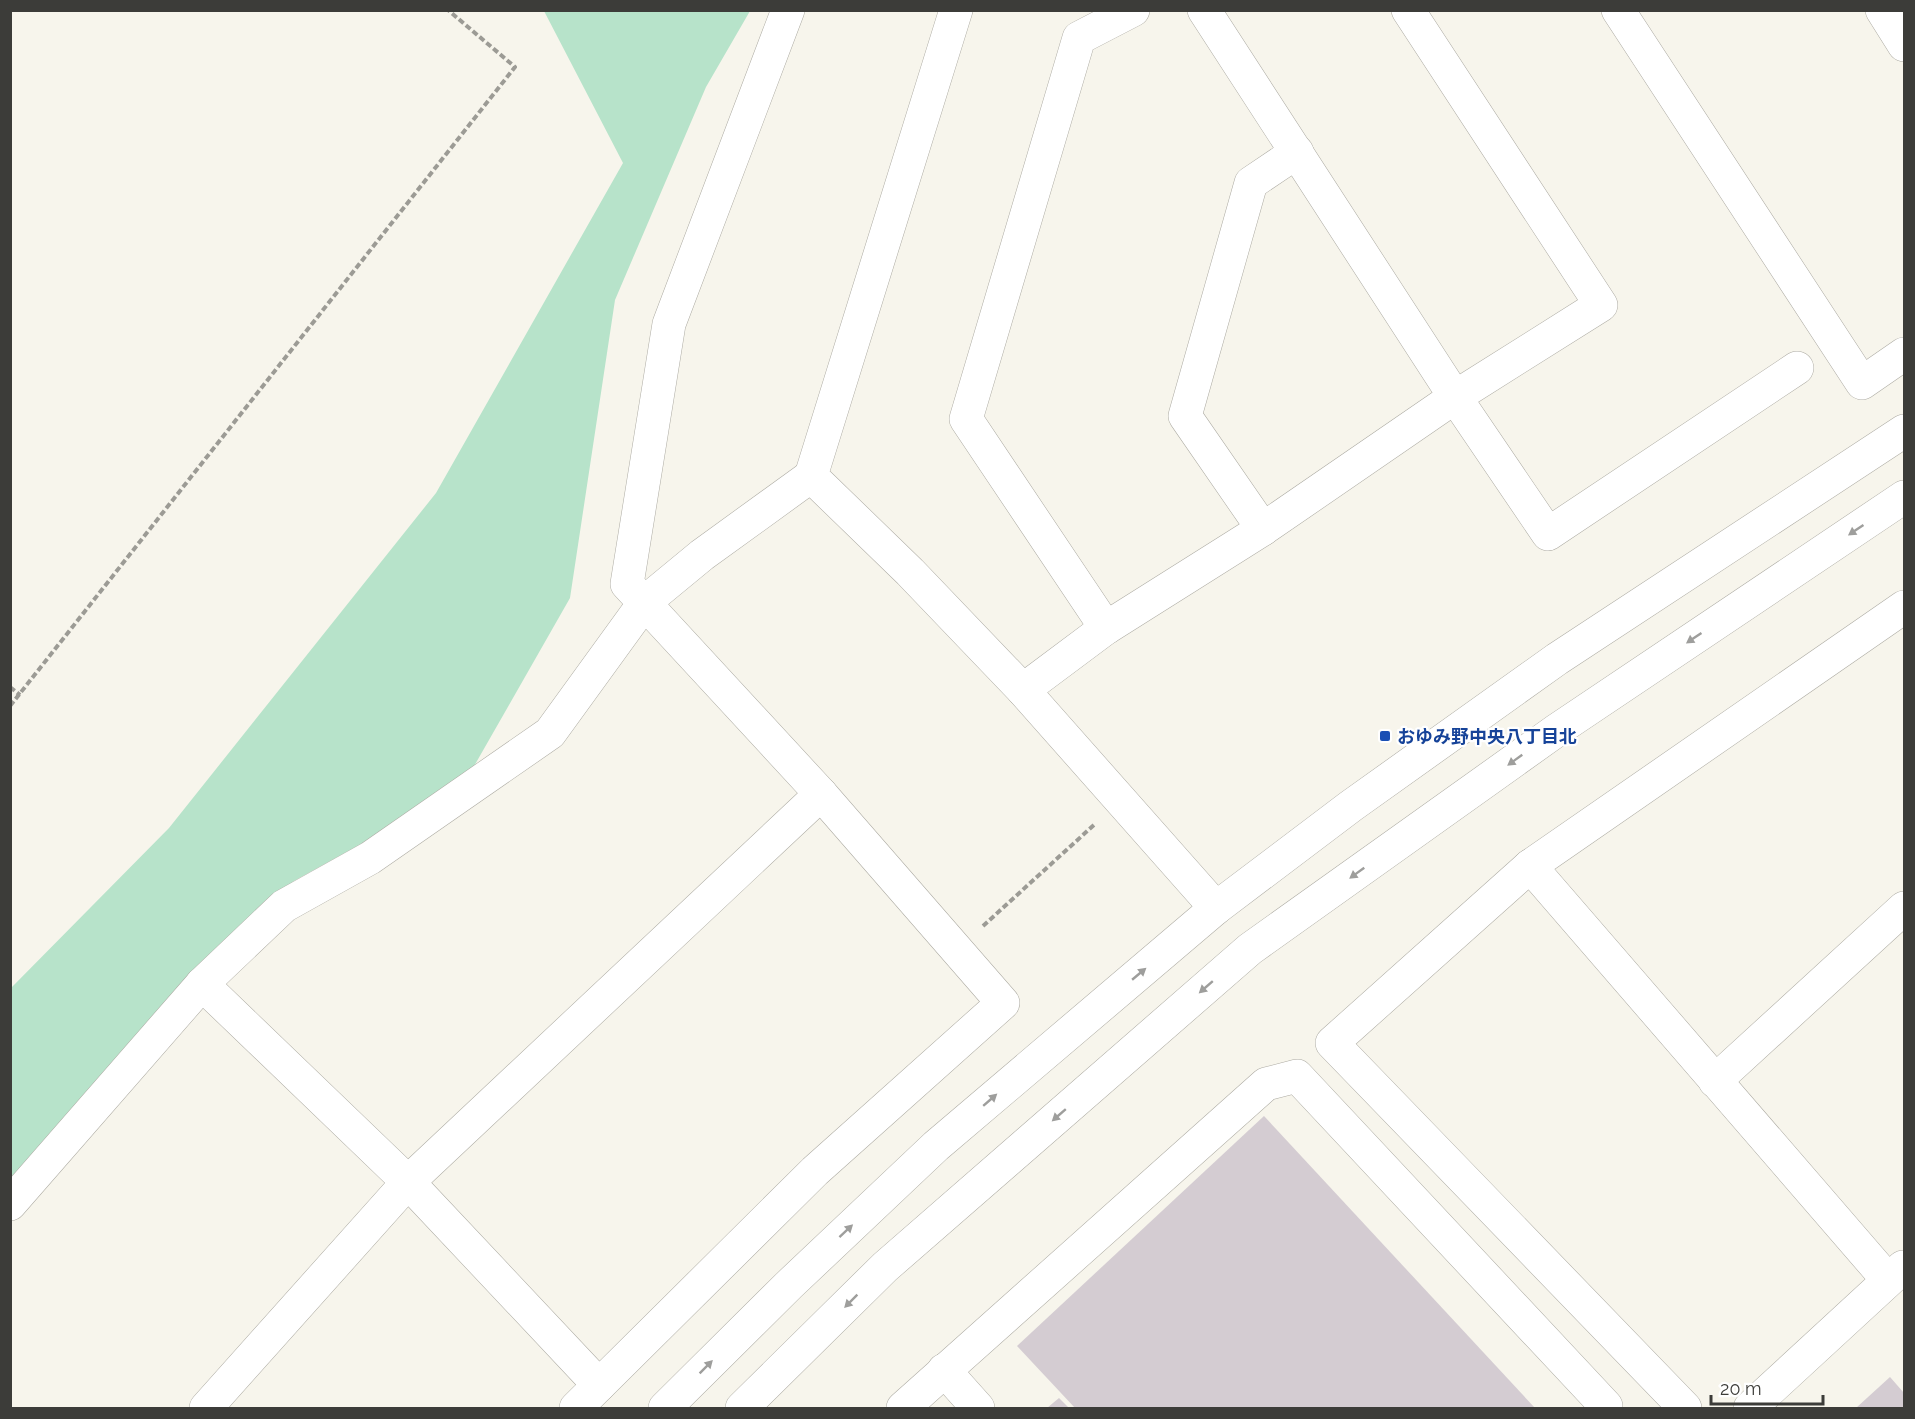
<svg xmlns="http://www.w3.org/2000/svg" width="1915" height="1419" viewBox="0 0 1915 1419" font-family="Raleway,'Noto Sans JP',sans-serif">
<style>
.green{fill:#b7e3ca}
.building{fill:#d4ccd2}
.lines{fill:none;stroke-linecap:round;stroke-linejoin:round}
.minor-casing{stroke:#adaba3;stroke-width:34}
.path{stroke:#9c9b95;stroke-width:4;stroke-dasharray:6 3;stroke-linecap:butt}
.minor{stroke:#fff;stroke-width:33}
.oneway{fill:#9e9e9c}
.transit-dot{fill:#1a4fb4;stroke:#fff;stroke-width:2}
.labels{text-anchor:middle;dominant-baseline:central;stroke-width:4.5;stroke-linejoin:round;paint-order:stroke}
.transit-label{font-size:18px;font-weight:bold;fill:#164399;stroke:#fff;text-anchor:start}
</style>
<rect width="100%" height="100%" fill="#f7f5ec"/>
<polygon class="green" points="544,11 750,11 706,87 615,300 570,598 461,789 294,881 62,1130 11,1179 11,988 169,828 436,493 623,163"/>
<g class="building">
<polygon points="1264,1116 1535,1408 1075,1408 1017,1346"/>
<polygon points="1890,1377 1904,1393 1904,1408 1856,1408"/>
<polygon points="1059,1398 1069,1408 1047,1408"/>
</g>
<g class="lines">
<g class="minor-casing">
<g id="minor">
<polyline points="956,10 811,476 910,572 1023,690 1216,908"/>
<polyline points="1408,10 1601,305 1455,397 1548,534 1797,368"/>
<polyline points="1618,10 1862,383 1904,354"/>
<polyline points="1882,10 1904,45"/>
<polyline points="1263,529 1185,416 1251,183 1297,152"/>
<polyline points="1106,628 966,419 1079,38 1133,10"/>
<polyline points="1023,690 1106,628 1263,529 1455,397 1204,10"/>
<polyline points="1530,866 1888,1280"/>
<polyline points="202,984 408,1182 599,1385"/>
<polyline points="1715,1081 1904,908"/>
<polyline points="10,1204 202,984 284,906 370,858 550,733 645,602 702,555 811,476"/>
<polyline points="944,1370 978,1408"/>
<polyline points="206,1408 408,1182 821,794 627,584 669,324 788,10"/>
<polyline points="576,1408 815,1171 1003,1003 821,794"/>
<polyline points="665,1408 789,1285 936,1146 1216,908 1351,806 1557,659 1904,431"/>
<polyline points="742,1408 885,1267 1250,949 1557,730 1904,497"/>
<polyline points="903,1408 1266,1084 1297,1076 1606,1406 1606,1408"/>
<polyline points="1685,1408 1332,1043 1530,866 1904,607"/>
<polyline points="1750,1408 1903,1267"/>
</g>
</g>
<g class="path">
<polyline points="10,687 20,695"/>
<polyline points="10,706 515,67 448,10"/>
<polyline points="983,926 1095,824"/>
</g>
<use href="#minor" class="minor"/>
</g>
<defs><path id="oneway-solid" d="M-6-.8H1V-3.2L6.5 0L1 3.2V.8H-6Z" transform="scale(1.5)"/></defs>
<g class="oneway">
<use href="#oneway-solid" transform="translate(1856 530) rotate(146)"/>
<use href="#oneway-solid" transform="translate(1694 638) rotate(146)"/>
<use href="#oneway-solid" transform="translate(1515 760) rotate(144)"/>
<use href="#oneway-solid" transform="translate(1357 873) rotate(144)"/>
<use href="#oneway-solid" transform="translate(1139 974) rotate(-40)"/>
<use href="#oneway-solid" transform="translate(1206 987) rotate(139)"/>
<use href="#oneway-solid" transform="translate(990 1100) rotate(-41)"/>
<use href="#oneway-solid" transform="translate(1059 1115) rotate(139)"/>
<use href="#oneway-solid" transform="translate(846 1231) rotate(-43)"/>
<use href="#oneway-solid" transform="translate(851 1301) rotate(135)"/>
<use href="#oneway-solid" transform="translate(706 1367) rotate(-45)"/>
</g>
<rect class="transit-dot" x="1379" y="730" width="12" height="12" rx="3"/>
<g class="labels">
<g class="transit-label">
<text x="1397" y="736">おゆみ野中央八丁目北</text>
</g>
</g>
<rect width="1915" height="1419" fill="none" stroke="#3c3c39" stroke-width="24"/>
<path d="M1711 1395v9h112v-9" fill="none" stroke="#3c3c39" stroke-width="3"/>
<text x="1720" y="1395" font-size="18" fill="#3c3c39" stroke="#ffffff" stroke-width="4.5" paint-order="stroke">20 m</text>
</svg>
